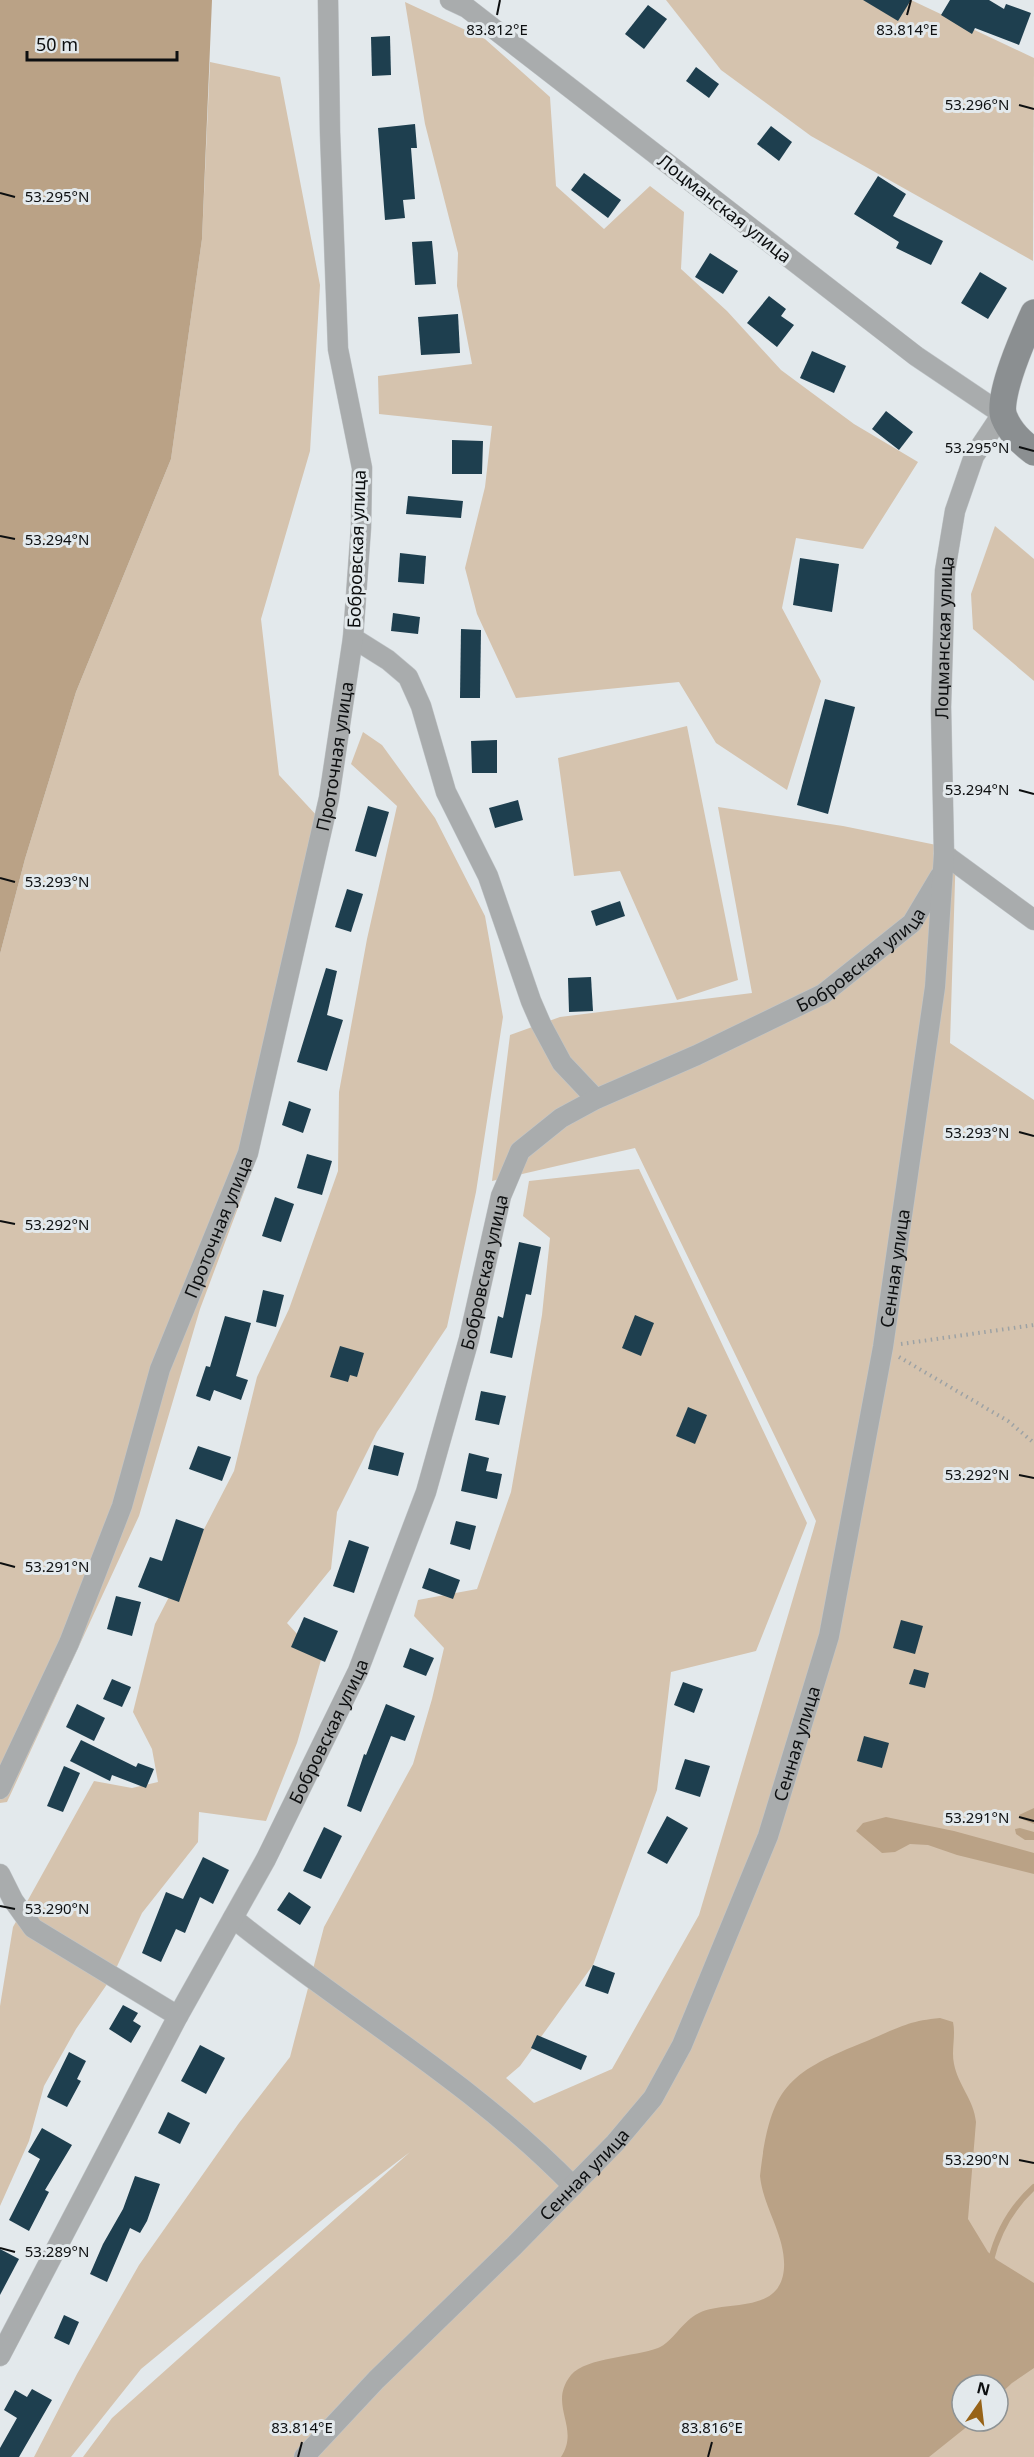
<svg xmlns="http://www.w3.org/2000/svg" width="1034" height="2457" viewBox="0 0 1034 2457" font-family="'Noto Sans',sans-serif">
<style>
.green{fill:#d5c3ae;fill-rule:evenodd}
.water{fill:#baa286}
.lines{fill:none;stroke-linecap:round;stroke-linejoin:round}
.stream{stroke:#baa286;stroke-width:6}
.building{fill:#1e3f4f}
.street-casing{stroke:#c1c6c9;stroke-width:21}
.secondary-casing{stroke:#c1c6c9;stroke-width:28}
.path{stroke:#9da2a4;stroke-width:4;stroke-dasharray:1.5 4.5;stroke-linecap:butt}
.street{stroke:#a9acad;stroke-width:20}
.secondary{stroke:#8b8f91;stroke-width:27}
.ticks{fill:none;stroke:#0d0f10;stroke-width:2}
.labels{text-anchor:middle;dominant-baseline:central;stroke-width:6;stroke-linejoin:round;paint-order:stroke}
.street-label{font-size:18px;fill:#0d0f10;stroke:#e3e9ec}
.ticks-label{font-size:15px;text-anchor:middle;fill:#0d0f10;stroke:#e3e9ec;stroke-width:6;stroke-linejoin:round;paint-order:stroke}
</style>
<rect width="100%" height="100%" fill="#e3e9ec"/>
<g class="green">
<polygon points="666,0 911,0 1034,58 1033,261 811,136 721,70"/>
<polygon points="405,2 485,39 550,97 556,186 604,229 650,186 684,212 681,269 727,311 781,370 854,424 918,462 863,549 796,538 782,608 821,681 787,790 716,743 679,682 516,698 477,614 465,568 485,487 492,426 379,414 378,376 472,364 457,286 458,253 425,124"/>
<polygon points="210,62 280,77 320,285 310,451 261,619 279,775 331,831 257,1157 200,1309 139,1516 7,1802 0,1803 0,954 25,859 76,692 171,459 202,239"/>
<polygon points="995,526 1034,559 1034,681 973,629 971,594"/>
<polygon points="687,726 738,980 677,1000 620,871 574,876 558,758"/>
<polygon points="363,732 382,745 435,818 485,916 503,1017 476,1192 447,1327 377,1432 337,1512 331,1569 287,1623 321,1660 297,1743 266,1821 199,1812 198,1842 142,1913 112,1977 76,2029 44,2086 29,2141 0,2206 0,2006 13,1927 94,1781 132,1788 158,1782 152,1749 133,1712 155,1624 234,1471 257,1377 289,1309 338,1171 339,1092 367,939 397,806 351,764"/>
<path d="M718 807 843 826 956 849 950 1043 1034 1100V2457H83L112 2418 410 2152 338 2207 141 2369 71 2457H34L77 2374 139 2265 239 2123 290 2057 324 1927 413 1764 432 1699 444 1648 414 1616 418 1600 477 1589 511 1492 542 1315 550 1238 523 1216 529 1181 639 1169 807 1523 756 1651 671 1672 657 1790 593 1965 520 2066 506 2078 534 2103 612 2069 699 1915 816 1521 635 1148 492 1181 510 1035 560 1017 752 993ZM962 2385H998V2421H962Z"/>
</g>
<g class="water">
<polygon points="0,0 212,0 202,239 171,459 76,692 25,859 0,954"/>
<polygon points="1034,1808 1034,1824 1022,1819 1019,1815"/>
<polygon points="886,1817 954,1831 1034,1853 1034,1874 957,1855 928,1845 910,1844 895,1852 882,1853 856,1831 863,1823"/>
<polygon points="1020,1828 1034,1832 1034,1840 1025,1840 1016,1834 1015,1829"/>
<path d="M940 2018 953 2022C956 2036 951 2050 954 2064 958 2085 974 2100 976 2122L968 2219 988 2252 997 2260 1034 2283V2368L1012 2383 998 2396V2385H962V2421H974L929 2457H561C581 2427 547 2405 571 2375 587 2357 635 2357 658 2348 673 2342 681 2322 699 2313 725 2300 781 2315 784 2268 786 2236 763 2207 760 2176 770 2088 786 2073 867 2041 896 2029 907 2021 940 2018Z"/>
</g>
<g class="lines">
<path class="stream" d="M991 2260C998 2231 1012 2207 1034 2187"/>
</g>
<g class="building">
<polygon points="863,0 911,0 898,21"/>
<polygon points="950,0 989,0 1004,9 1006,4 1031,13 1019,45 975,28 972,34 941,15"/>
<polygon points="648,5 667,19 644,49 625,34"/>
<polygon points="390,36 391,75 372,76 371,37"/>
<polygon points="696,67 719,84 709,98 686,81"/>
<polygon points="415,124 417,148 411,148 415,199 403,200 405,218 385,220 378,128"/>
<polygon points="771,126 792,142 779,161 757,144"/>
<polygon points="584,173 621,200 608,218 571,190"/>
<polygon points="878,176 906,194 893,216 943,241 931,265 896,248 899,242 854,214"/>
<polygon points="432,241 436,284 415,285 412,242"/>
<polygon points="710,253 738,271 723,294 695,277"/>
<polygon points="980,272 1007,288 988,319 961,303"/>
<polygon points="769,296 786,309 781,316 794,325 777,347 747,323"/>
<polygon points="458,314 460,353 421,355 418,317"/>
<polygon points="812,351 846,366 834,393 800,378"/>
<polygon points="886,411 913,432 899,450 872,429"/>
<polygon points="452,440 483,441 482,474 452,474"/>
<polygon points="408,496 463,501 461,518 406,514"/>
<polygon points="400,553 426,556 424,584 398,582"/>
<polygon points="800,558 839,564 832,612 793,605"/>
<polygon points="393,613 420,617 418,634 391,631"/>
<polygon points="461,629 481,630 480,698 460,698"/>
<polygon points="825,699 855,707 828,814 797,805"/>
<polygon points="497,740 497,773 472,773 471,741"/>
<polygon points="518,800 523,820 495,828 489,808"/>
<polygon points="368,806 389,812 376,857 355,851"/>
<polygon points="347,889 363,894 351,932 335,927"/>
<polygon points="620,901 625,916 596,926 591,911"/>
<polygon points="326,968 337,971 327,1015 343,1020 327,1071 297,1062"/>
<polygon points="591,977 593,1011 569,1012 568,978"/>
<polygon points="289,1101 311,1109 303,1133 282,1125"/>
<polygon points="307,1154 332,1161 322,1195 297,1188"/>
<polygon points="275,1197 294,1204 281,1242 262,1236"/>
<polygon points="519,1242 541,1247 531,1295 526,1294 512,1358 490,1353 498,1316 503,1318"/>
<polygon points="263,1290 284,1295 276,1327 256,1322"/>
<polygon points="635,1315 654,1323 641,1356 622,1348"/>
<polygon points="225,1316 251,1323 236,1376 248,1380 241,1400 214,1390 210,1401 196,1396 206,1366 210,1367"/>
<polygon points="340,1346 364,1353 357,1377 350,1375 348,1382 330,1377"/>
<polygon points="481,1391 506,1396 499,1425 475,1420"/>
<polygon points="688,1407 707,1415 695,1444 676,1436"/>
<polygon points="374,1445 404,1453 398,1476 368,1469"/>
<polygon points="198,1446 231,1457 222,1481 189,1469"/>
<polygon points="469,1453 489,1458 486,1471 502,1474 497,1499 461,1491"/>
<polygon points="176,1519 204,1529 179,1602 138,1587 150,1557 162,1561"/>
<polygon points="456,1521 476,1526 470,1550 450,1544"/>
<polygon points="349,1540 369,1547 354,1593 333,1586"/>
<polygon points="429,1568 460,1580 453,1599 422,1588"/>
<polygon points="116,1596 141,1602 132,1636 107,1629"/>
<polygon points="304,1617 338,1631 325,1662 291,1647"/>
<polygon points="901,1620 923,1626 915,1654 893,1648"/>
<polygon points="410,1648 434,1658 426,1676 403,1667"/>
<polygon points="914,1669 929,1673 925,1688 909,1684"/>
<polygon points="112,1679 131,1687 122,1707 103,1699"/>
<polygon points="683,1682 703,1689 694,1713 674,1705"/>
<polygon points="77,1704 105,1718 94,1741 66,1727"/>
<polygon points="386,1704 415,1716 405,1741 391,1736 361,1812 347,1806 364,1754 366,1755"/>
<polygon points="864,1736 889,1743 882,1768 857,1761"/>
<polygon points="81,1740 136,1767 138,1763 154,1769 146,1788 112,1775 110,1781 70,1761"/>
<polygon points="685,1759 710,1766 700,1797 675,1789"/>
<polygon points="64,1766 80,1773 63,1812 47,1806"/>
<polygon points="667,1816 688,1828 667,1864 647,1853"/>
<polygon points="324,1827 342,1836 321,1879 303,1871"/>
<polygon points="203,1857 229,1870 213,1904 200,1897 185,1933 176,1929 161,1962 142,1953 166,1892 183,1899"/>
<polygon points="289,1892 311,1907 300,1925 277,1910"/>
<polygon points="593,1965 615,1973 608,1994 585,1986"/>
<polygon points="123,2005 138,2013 133,2021 141,2026 131,2043 109,2029"/>
<polygon points="537,2035 587,2056 581,2070 531,2048"/>
<polygon points="200,2045 225,2058 206,2094 181,2081"/>
<polygon points="69,2052 86,2061 77,2079 81,2081 67,2107 47,2097"/>
<polygon points="168,2112 190,2123 180,2144 158,2133"/>
<polygon points="42,2128 72,2145 45,2190 49,2192 29,2231 9,2220 40,2159 28,2152"/>
<polygon points="135,2176 160,2184 147,2221 140,2233 130,2228 107,2282 90,2274 103,2244 123,2209"/>
<polygon points="0,2249 19,2259 0,2295"/>
<polygon points="64,2315 79,2322 69,2345 54,2338"/>
<polygon points="32,2389 52,2400 19,2457 0,2457 0,2448 17,2418 4,2410 15,2390 27,2397"/>
</g>
<g class="lines">
<g class="street-casing">
<g id="street">
<polyline points="328,0 330,132 338,349 362,468 361,527 353,638 388,660 408,677 421,706 446,792 488,876 531,1001 541,1024 562,1063 596,1099"/>
<polyline points="944,854 1034,920"/>
<path id="s1" d="M0 1789 69 1643 122 1506 160 1369 248 1153 329 798 353 638"/>
<polyline points="0,1874 13,1900 33,1928 178,2016"/>
<path d="M233 1918C345 2009 472 2082 573 2186"/>
<path id="s2" d="M0 2356 178 2016 266 1859 358 1671 426 1492 469 1339 501 1196 520 1151 561 1118 596 1099 697 1055 823 994 912 923 940 876"/>
<path id="s3" d="M304 2457 376 2380 514 2246 615 2143 653 2098 682 2045 768 1836 829 1636 883 1347 935 987 944 854 941 707 945 571 955 511 974 456 1002 414 916 356 467 8 450 0"/>
</g>
</g>
<g class="secondary-casing">
<path id="secondary" d="M1034 313C1025 333 996 398 1004 417 1010 432 1021 442 1034 452"/>
</g>
<g class="path">
<polyline points="901,1344 1034,1325"/>
<polyline points="899,1357 1008,1421 1034,1443"/>
</g>
<use href="#street" class="street"/>
<use href="#secondary" class="secondary"/>
</g>
<path class="ticks" d="M497 15 500 0M907 15 911 0M1019 105 1034 109M0 193 15 197M1019 447 1034 451M0 536 15 539M1019 790 1034 794M0 878 15 882M1019 1132 1034 1136M0 1221 15 1224M1019 1475 1034 1478M0 1563 15 1567M1019 1817 1034 1821M0 1906 15 1909M1019 2160 1034 2163M0 2248 15 2252M298 2457 302 2442M708 2457 712 2442"/>
<g class="labels">
<g class="street-label">
<text transform="translate(725 208) rotate(38)">Лоцманская улица</text>
<text transform="translate(356 549) rotate(-88)">Бобровская улица</text>
<text stroke="none"><textPath href="#s3" startOffset="2004">Лоцманская улица</textPath></text>
<text stroke="none"><textPath href="#s1" startOffset="1090">Проточная улица</textPath></text>
<text stroke="none"><textPath href="#s2" startOffset="1712">Бобровская улица</textPath></text>
<text stroke="none"><textPath href="#s1" startOffset="604">Проточная улица</textPath></text>
<text stroke="none"><textPath href="#s3" startOffset="1370">Сенная улица</textPath></text>
<text stroke="none"><textPath href="#s2" startOffset="1192">Бобровская улица</textPath></text>
<text stroke="none"><textPath href="#s2" startOffset="706">Бобровская улица</textPath></text>
<text stroke="none"><textPath href="#s3" startOffset="884">Сенная улица</textPath></text>
<text stroke="none"><textPath href="#s3" startOffset="398">Сенная улица</textPath></text>
</g>
</g>
<g class="ticks-label">
<text x="907" y="35">83.814°E</text>
<text x="497" y="35">83.812°E</text>
<text x="977" y="110">53.296°N</text>
<text x="57" y="202">53.295°N</text>
<text x="977" y="453">53.295°N</text>
<text x="57" y="545">53.294°N</text>
<text x="977" y="795">53.294°N</text>
<text x="57" y="887">53.293°N</text>
<text x="977" y="1138">53.293°N</text>
<text x="57" y="1230">53.292°N</text>
<text x="977" y="1480">53.292°N</text>
<text x="57" y="1572">53.291°N</text>
<text x="977" y="1823">53.291°N</text>
<text x="57" y="1914">53.290°N</text>
<text x="977" y="2165">53.290°N</text>
<text x="57" y="2257">53.289°N</text>
<text x="302" y="2433">83.814°E</text>
<text x="712" y="2433">83.816°E</text>
</g>
<g transform="translate(980 2403) rotate(14)"><circle r="28" fill="#e3e9ec" stroke="#8d9294" stroke-width="1.5"/>
<path d="M0-4.5L10 22L0 15L-10 22Z" fill="#976318"/>
<text y="-9" font-size="16" font-weight="bold" text-anchor="middle" fill="#0d0f10">N</text>
</g>
<path d="M27 51v9h150v-9" fill="none" stroke="#0d0f10" stroke-width="3"/>
<text x="36" y="51" font-size="18" fill="#0d0f10" stroke="#e3e9ec" stroke-width="4.5" paint-order="stroke">50 m</text>
</svg>
